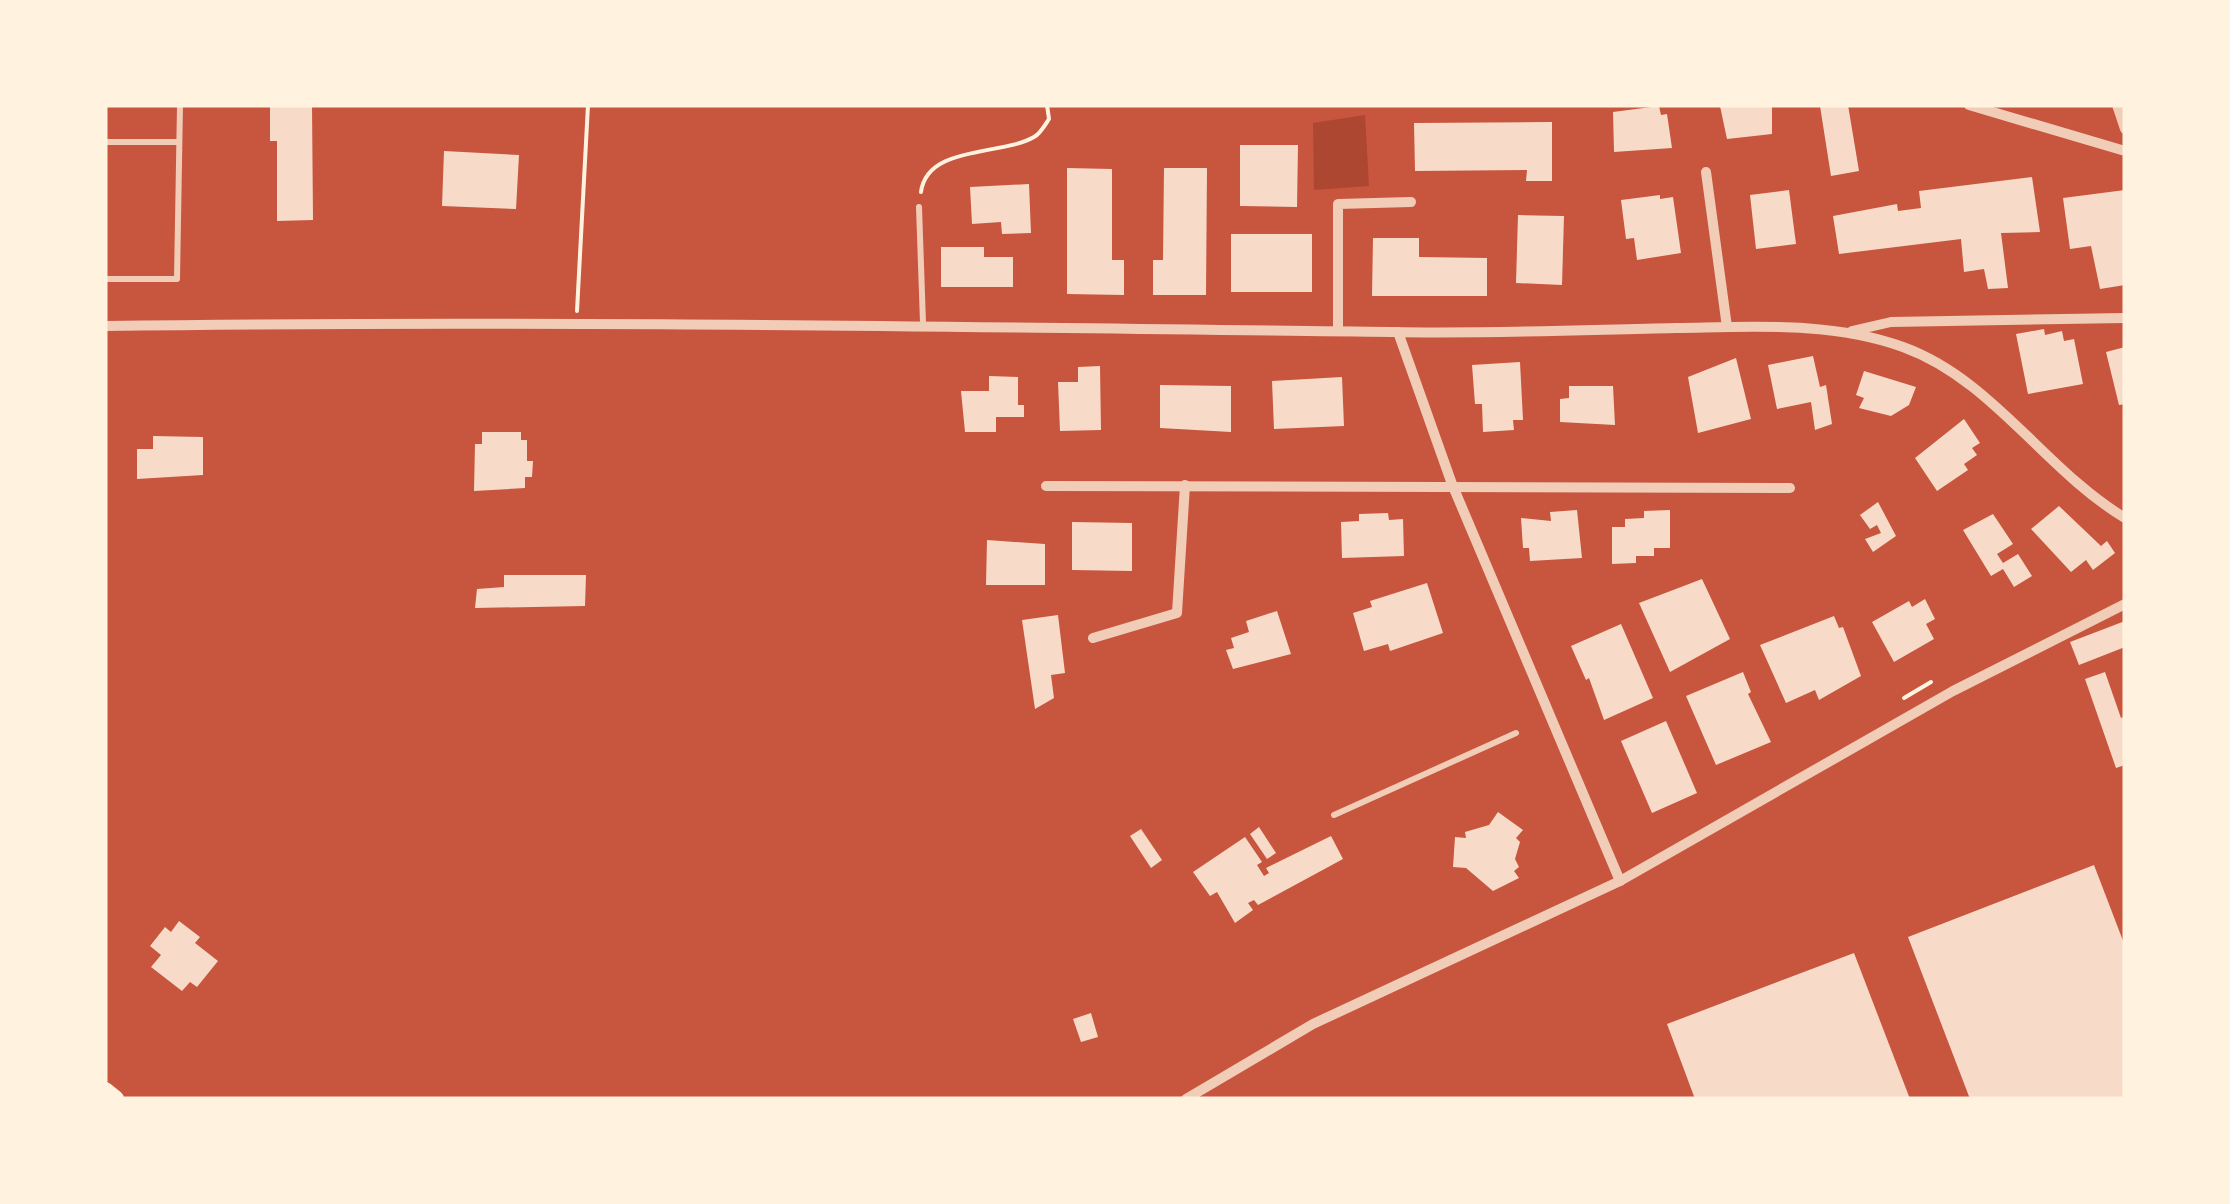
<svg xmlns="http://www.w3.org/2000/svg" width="2230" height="1204" viewBox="0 0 2230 1204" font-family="'IBM Plex Sans',sans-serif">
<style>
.green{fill:#ae4732}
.building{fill:#f7dbc8}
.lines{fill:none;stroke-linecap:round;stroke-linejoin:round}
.path{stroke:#fff3e0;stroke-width:4}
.service{stroke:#f1ccb7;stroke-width:6}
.minor{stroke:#f1ccb7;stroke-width:10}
.secondary{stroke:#fff3e0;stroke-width:18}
</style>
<rect width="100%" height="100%" fill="#c8553d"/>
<polygon class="green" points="1365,115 1369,186 1314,190 1313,123"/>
<g class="building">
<polygon points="270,105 312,105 313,220 277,221 277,141 270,141"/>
<polygon points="1772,105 1772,134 1727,139 1720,106"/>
<polygon points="1848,105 1859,171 1831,176 1820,106"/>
<polygon points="1659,106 1661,115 1667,114 1672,148 1614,152 1613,112"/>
<polygon points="1552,122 1552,181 1526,181 1527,170 1415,171 1414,123"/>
<polygon points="1240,145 1298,145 1297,207 1240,206"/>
<polygon points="444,151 519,155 516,209 442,206"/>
<polygon points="1067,168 1112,169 1112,260 1124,260 1124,295 1067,294"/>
<polygon points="1164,168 1207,168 1206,295 1153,295 1153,260 1163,260"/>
<polygon points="2032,177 2040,232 2001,233 2008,288 1988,289 1984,269 1964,272 1961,239 1839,254 1833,216 1897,204 1898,211 1921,208 1919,191"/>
<polygon points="1029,184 1031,233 1002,234 1001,222 972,224 970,187"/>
<polygon points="1789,190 1796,244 1756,249 1750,195"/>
<polygon points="2125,190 2125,285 2100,289 2091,246 2070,249 2063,198"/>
<polygon points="1660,195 1660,199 1673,197 1681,253 1637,260 1634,238 1626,239 1621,200"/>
<polygon points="1518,215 1564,216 1562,285 1516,283"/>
<rect x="1231" y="234" width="81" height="58"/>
<polygon points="1373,238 1419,238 1419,257 1487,258 1487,296 1372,296"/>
<polygon points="941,247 984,247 984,257 1013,257 1013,287 941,287"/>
<polygon points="2044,329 2045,335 2062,331 2064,341 2074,339 2083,384 2028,394 2016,334"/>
<polygon points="2125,347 2125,404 2119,405 2106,352"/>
<polygon points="1813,356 1820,387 1826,385 1832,424 1815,430 1811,402 1777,409 1768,365"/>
<polygon points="1736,358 1751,419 1698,433 1688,377"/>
<polygon points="1520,362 1523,420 1513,420 1514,430 1483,432 1482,404 1475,404 1472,365"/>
<polygon points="1100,366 1101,430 1060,431 1058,382 1078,382 1078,367"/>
<polygon points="1864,371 1916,387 1909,405 1891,416 1859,408 1864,398 1856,395"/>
<polygon points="989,376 1018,377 1018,405 1024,405 1024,417 996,417 996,432 965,432 961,391 989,391"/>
<polygon points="1342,377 1344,426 1274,429 1272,381"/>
<polygon points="1160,385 1231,386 1231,432 1160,428"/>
<polygon points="1569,386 1613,386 1615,425 1560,422 1560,399 1569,398"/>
<polygon points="1964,419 1980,443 1972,448 1977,455 1964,464 1968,470 1937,491 1915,458"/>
<polygon points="482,432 521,432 521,440 527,440 527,461 533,461 532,477 525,477 525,488 474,491 475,444 482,444"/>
<polygon points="153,436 203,437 203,475 137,479 137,449 153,449"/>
<polygon points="1878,502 1896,536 1873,552 1865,539 1881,533 1877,525 1870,529 1860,515"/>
<polygon points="2059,506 2101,546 2107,541 2115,553 2093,570 2086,560 2071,572 2031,529"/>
<polygon points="1577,510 1582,558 1530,561 1529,548 1523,548 1521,518 1551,521 1550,512"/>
<polygon points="1670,510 1670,548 1654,548 1654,556 1636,556 1636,563 1612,564 1612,527 1625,527 1625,519 1644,518 1644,511"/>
<polygon points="1388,513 1389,520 1403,519 1404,556 1342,558 1341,522 1359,521 1359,514"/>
<polygon points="1993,514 2013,544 1997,554 2003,563 2018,554 2032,576 2014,587 2003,569 1991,576 1963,530"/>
<polygon points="1072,522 1132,523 1132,571 1072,570"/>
<polygon points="987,540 1045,544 1045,585 986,585"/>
<polygon points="504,575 586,575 585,606 475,608 477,589 504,587"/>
<polygon points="1702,579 1730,639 1670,672 1639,603"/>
<polygon points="1427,583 1443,633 1390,651 1388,644 1364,651 1353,613 1372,607 1370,601"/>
<polygon points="1925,599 1935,619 1926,624 1934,639 1894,662 1872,622 1909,601 1912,607"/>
<polygon points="1277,611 1291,654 1233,669 1226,650 1234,648 1231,638 1249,632 1246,621"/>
<polygon points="1058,615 1065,673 1051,675 1054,698 1035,709 1022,620"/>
<polygon points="1834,616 1839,628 1843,627 1861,676 1819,700 1815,690 1786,703 1760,645"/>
<polygon points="2125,621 2125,647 2079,665 2070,642"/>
<polygon points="1621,624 1653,698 1604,720 1589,678 1586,680 1571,646"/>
<polygon points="1743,672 1751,692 1748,694 1771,742 1716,765 1686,696"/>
<polygon points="2105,672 2121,718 2125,716 2125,765 2116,768 2085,679"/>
<polygon points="1666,721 1697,793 1652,813 1621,741"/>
<polygon points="1498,812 1523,830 1516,838 1520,842 1515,859 1519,867 1514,871 1519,878 1493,891 1466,868 1453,867 1455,837 1466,838 1465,832 1489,825"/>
<polygon points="1259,827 1276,853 1267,859 1250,834"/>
<polygon points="1141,829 1162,860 1151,868 1130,836"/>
<polygon points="1331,836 1343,859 1258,905 1254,900 1248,903 1253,910 1235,923 1217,892 1210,896 1193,872 1245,837 1262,862 1257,865 1264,876 1269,873 1266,868"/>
<polygon points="2094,865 2125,946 2125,1099 1970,1099 1908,937"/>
<polygon points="179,921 200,937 195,943 218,961 197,987 190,982 182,991 151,967 161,955 150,946 165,927 171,932"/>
<polygon points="1854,953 1910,1099 1695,1099 1667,1024"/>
<polygon points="1091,1013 1098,1037 1081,1042 1073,1019"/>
</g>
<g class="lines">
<g class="path">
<path d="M921 192C927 145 1001 156 1034 137 1040 134 1045 125 1049 119L1047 105"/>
<polyline points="577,311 588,105"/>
<polyline points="1904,698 1931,682"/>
</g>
<g class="service">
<polyline points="105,142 179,142"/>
<polyline points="919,207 923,323"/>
<polyline points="105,279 177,279 180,105"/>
<polyline points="1334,815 1516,733"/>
</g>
<g class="minor">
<polyline points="1969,105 2125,151"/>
<polyline points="2117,105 2125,129"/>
<polyline points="1706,172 1727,327"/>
<path d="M105 326C534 320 963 327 1392 332 1486 334 1581 330 1675 328 1750 327 1832 321 1903 347 1992 379 2045 470 2125 518"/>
<polyline points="1338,331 1338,204 1411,202"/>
<polyline points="1852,331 1891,322 2125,318"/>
<polyline points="1398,332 1452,484 1620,881"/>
<polyline points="1046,486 1790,488"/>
<polyline points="1093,638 1177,613 1185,485"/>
<polyline points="1186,1099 1313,1024 1620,881 1953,691 2125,604"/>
</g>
<polyline class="secondary" points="105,1091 115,1099"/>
</g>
<rect width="2230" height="1204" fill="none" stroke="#fff3e0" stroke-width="215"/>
</svg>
